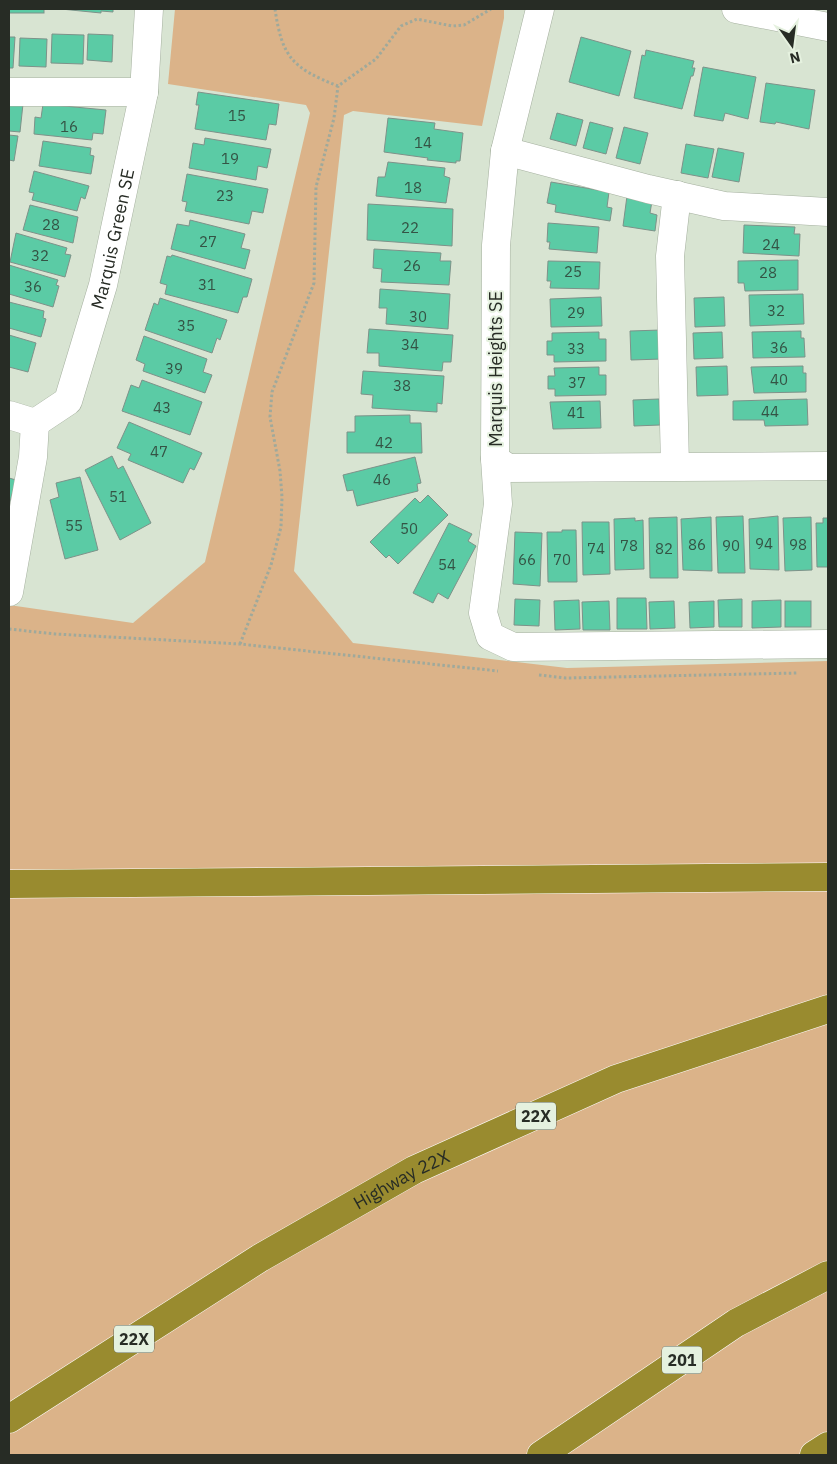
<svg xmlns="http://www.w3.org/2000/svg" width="837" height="1464" viewBox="0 0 837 1464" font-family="'IBM Plex Sans',sans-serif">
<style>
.green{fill:#dbb389}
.building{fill:#5bcba5;stroke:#7d9289}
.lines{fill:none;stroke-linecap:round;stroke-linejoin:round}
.minor-casing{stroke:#a5b09f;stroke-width:29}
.highway-casing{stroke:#fff;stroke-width:29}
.path{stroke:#9fa99b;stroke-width:3;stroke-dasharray:2.5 2.5;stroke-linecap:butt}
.minor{stroke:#fff;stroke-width:28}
.highway{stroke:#998b2f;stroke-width:28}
.labels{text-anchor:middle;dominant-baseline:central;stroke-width:4;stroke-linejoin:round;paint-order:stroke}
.number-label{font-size:15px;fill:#345445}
.shield{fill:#e5f1df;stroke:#60675d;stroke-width:1}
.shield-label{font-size:16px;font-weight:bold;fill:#272c25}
.street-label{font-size:18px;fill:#272c25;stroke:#e5f1df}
</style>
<rect width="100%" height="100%" fill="#d8e4d2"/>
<polygon class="green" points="175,9 504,9 504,18 482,126 353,111 344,115 294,571 353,643 567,668 828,661 828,1455 9,1455 9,605 133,623 205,562 310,113 306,105 168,84"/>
<g class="building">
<rect x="9" y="9" width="35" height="4"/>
<polygon points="61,9 113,9 113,12 101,11 101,13"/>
<polygon points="52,34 84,35 83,64 51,63"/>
<polygon points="88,34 113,35 112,62 87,60"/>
<polygon points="9,37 15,37 13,68 9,68"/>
<polygon points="581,37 631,51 619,96 569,82"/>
<polygon points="20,38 47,39 46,67 19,66"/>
<polygon points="646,50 694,61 692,68 695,68 693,76 691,76 682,109 634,98 642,55 645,56"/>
<polygon points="703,67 756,77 748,119 725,113 723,121 694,116"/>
<polygon points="766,83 815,90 809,129 776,122 775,124 760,122"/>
<polygon points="198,92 279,104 276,125 269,124 266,140 195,129 199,105 196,105"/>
<polygon points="9,103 23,104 20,132 9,131"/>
<polygon points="43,104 106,110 103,134 93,133 92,140 34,134 35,117 41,118"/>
<polygon points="557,113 583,120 576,146 550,139"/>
<polygon points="388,118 435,123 434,129 463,133 460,161 456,161 456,163 427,160 428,158 384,152"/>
<polygon points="590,122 613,128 606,154 583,148"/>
<polygon points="624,127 648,133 640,164 616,158"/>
<polygon points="9,135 18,136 14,161 9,160"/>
<polygon points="205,138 271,149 267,168 258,166 256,180 189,168 193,143 204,145"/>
<polygon points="43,141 91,148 90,155 94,156 91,174 39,166"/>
<polygon points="686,144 714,149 708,178 681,173"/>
<polygon points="718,148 744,153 739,182 712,177"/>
<polygon points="388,162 445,168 444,176 450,178 446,203 376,196 378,177 385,177"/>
<polygon points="34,171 89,186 85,199 81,197 77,211 32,200 34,193 29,192"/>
<polygon points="187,174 268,189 263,213 252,211 249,224 185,211 187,202 182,201"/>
<polygon points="551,182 609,192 607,207 612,208 610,221 555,212 556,205 547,203"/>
<polygon points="627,196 652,201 650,213 657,215 655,231 623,226"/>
<polygon points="368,204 453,209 452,246 367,240"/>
<polygon points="30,205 78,217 73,243 23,230"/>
<polygon points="190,220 245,234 241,248 250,250 245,269 171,249 177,224 189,226"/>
<polygon points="548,223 599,227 597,253 549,249 550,242 547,242"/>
<polygon points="744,225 795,227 794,234 800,234 799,256 743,253"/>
<polygon points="16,233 67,248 65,254 71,255 65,277 10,262"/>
<polygon points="374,249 441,253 440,261 451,261 449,285 381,282 382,269 373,268"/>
<polygon points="172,255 252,279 247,297 243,297 238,313 165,294 167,285 160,283 167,256 171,257"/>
<polygon points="798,260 798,290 745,291 744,283 738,283 738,261"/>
<polygon points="548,261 600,262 599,289 550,288 551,281 547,281"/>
<polygon points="9,265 58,280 56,285 59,286 53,307 9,294"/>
<polygon points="380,289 450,294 448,329 386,324 387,308 379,308"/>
<polygon points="803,294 804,324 750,326 749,295"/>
<polygon points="601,297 602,326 551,327 550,299"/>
<polygon points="724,297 725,326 695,327 694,298"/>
<polygon points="160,298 227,320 220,340 217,338 212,353 145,330 154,303 158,305"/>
<polygon points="9,302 44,311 43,318 46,319 41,337 9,328"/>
<polygon points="369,329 453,335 451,362 443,362 442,371 379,366 379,353 367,353"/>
<polygon points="661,330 662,359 631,360 630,331"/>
<polygon points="801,331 801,338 804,338 805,357 753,358 752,332"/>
<polygon points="599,332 599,339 606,339 606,361 554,362 554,355 547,355 547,341 552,341 552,333"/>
<polygon points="722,332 723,358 694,359 693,333"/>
<polygon points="9,335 36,343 28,372 9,367"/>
<polygon points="144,336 207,359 203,372 212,375 205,393 143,371 145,364 136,360"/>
<polygon points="727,366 728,395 697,396 696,367"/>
<polygon points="803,366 803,373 806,373 806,392 754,393 751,367"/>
<polygon points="599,367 599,375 606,375 606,395 555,396 555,389 548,389 548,376 555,376 554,368"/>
<polygon points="363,371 444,376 442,404 437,403 437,412 372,408 373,395 361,394"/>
<polygon points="142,380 202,402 190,435 122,411 131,385 139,388"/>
<polygon points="659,399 660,425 634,426 633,400"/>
<polygon points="807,399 808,425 765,426 764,420 733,420 733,401"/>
<polygon points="600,401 601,428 553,429 550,402"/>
<polygon points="410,415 410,423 421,423 422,453 347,453 347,432 355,432 355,416"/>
<polygon points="129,422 202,453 194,470 190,468 183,483 128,460 131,454 117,448"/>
<polygon points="112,456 118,469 123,466 151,523 120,540 85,470"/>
<polygon points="415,457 421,483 417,484 418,491 357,506 353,490 347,491 343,475"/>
<polygon points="80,477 98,550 65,559 50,500 59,497 56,483"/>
<polygon points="9,478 16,480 9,505"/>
<polygon points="428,495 448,515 398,564 389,555 386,558 370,542 415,498 420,503"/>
<polygon points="743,516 745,573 718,573 716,517"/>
<polygon points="778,516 779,570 750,569 749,519"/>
<polygon points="677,517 678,578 650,578 649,518"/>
<polygon points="711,517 712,571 683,570 681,519"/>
<polygon points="811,517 812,570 785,571 783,518"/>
<polygon points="635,518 635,521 643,520 644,569 615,570 614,519"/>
<polygon points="823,518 828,518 828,567 817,567 816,523 823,523"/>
<polygon points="582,522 609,522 610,574 583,575"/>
<polygon points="449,523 472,534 468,541 476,546 448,599 438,593 433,603 413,593"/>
<polygon points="562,530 576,530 577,582 548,582 547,532 562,532"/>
<polygon points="515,532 542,533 540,586 513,584"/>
<polygon points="617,598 646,598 647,629 617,629"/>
<polygon points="515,599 540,600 539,626 514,625"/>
<polygon points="742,599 742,627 719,627 718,600"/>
<polygon points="579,600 580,629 555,630 554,601"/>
<polygon points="781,600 781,627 752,628 752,601"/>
<polygon points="609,601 610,630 583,630 582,602"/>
<polygon points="674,601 675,628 650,629 649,602"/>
<polygon points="714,601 714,627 690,628 689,602"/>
<rect x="785" y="601" width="26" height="26"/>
</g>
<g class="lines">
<g class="minor-casing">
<g id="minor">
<polyline points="540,9 505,151 496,245 495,459 508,468 828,466"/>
<polyline points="736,9 828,27"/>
<polyline points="9,92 144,92"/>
<polyline points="505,151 648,189 724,206 828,212"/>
<polyline points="9,415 35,423"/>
<path id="s1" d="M35 423 68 401 103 285 144 92 149 9"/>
<polyline points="495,459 498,504 483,613 490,636 513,647 828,644"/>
<polyline points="675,466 670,256 677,195"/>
<polyline points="9,592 33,457 35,423"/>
</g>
</g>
<g class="highway-casing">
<g id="highway">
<polyline points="9,884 828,877"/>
<path id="s2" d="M9 1419 260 1258 414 1170 616 1079 828 1009"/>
<polyline points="541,1455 736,1323 828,1275"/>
<polyline points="814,1455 828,1446"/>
</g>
</g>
<g class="path">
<path d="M275 9C282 57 292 68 338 86L376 59 401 26 417 19 452 26 464 25 491 9"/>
<polyline points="9,629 55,634 240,644 498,671"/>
<polyline points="240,644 271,565 281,527 282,497 280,471 270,417 272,392 314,283 316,187 334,118 338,86"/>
<polyline points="539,675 566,678 798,673"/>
</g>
<use href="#minor" class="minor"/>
<use href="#highway" class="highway"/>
</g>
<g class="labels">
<g class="number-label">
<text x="237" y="115">15</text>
<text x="69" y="126">16</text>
<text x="423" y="142">14</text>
<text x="230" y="158">19</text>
<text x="413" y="187">18</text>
<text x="225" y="195">23</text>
<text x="51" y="224">28</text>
<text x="410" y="227">22</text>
<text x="208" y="241">27</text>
<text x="771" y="244">24</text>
<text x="40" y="255">32</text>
<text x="412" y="265">26</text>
<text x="573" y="271">25</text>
<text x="768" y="272">28</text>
<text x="207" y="284">31</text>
<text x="33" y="286">36</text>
<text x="776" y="310">32</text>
<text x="576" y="312">29</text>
<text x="418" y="316">30</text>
<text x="186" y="325">35</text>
<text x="410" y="344">34</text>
<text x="779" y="347">36</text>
<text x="576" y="348">33</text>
<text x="174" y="368">39</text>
<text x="779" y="379">40</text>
<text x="577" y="382">37</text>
<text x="402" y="385">38</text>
<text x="162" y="407">43</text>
<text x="770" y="411">44</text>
<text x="576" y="412">41</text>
<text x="384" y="442">42</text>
<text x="159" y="451">47</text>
<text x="382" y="479">46</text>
<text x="118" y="496">51</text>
<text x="74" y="525">55</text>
<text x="409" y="528">50</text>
<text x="764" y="543">94</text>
<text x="697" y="544">86</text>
<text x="798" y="544">98</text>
<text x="629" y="545">78</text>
<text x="731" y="545">90</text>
<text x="596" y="548">74</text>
<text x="664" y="548">82</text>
<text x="527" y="559">66</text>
<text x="562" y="559">70</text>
<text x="447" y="564">54</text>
</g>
<g class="shield">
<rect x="516" y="1102.5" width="40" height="27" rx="4"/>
<rect x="114" y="1325.5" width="40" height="27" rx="4"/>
<rect x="662" y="1346.5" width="40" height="27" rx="4"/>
</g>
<g class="shield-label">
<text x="536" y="1116">22X</text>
<text x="134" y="1339">22X</text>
<text x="682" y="1360">201</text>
</g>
<g class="street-label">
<text stroke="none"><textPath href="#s1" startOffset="208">Marquis Green SE</textPath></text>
<text transform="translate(495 369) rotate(-90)">Marquis Heights SE</text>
<text stroke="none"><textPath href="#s2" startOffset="460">Highway 22X</textPath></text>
</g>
</g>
<rect width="837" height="1464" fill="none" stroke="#272c25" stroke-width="20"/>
<g transform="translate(792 45) rotate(166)" stroke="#e5f1df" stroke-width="4" paint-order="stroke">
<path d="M0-4L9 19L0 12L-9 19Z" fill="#272c25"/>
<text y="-8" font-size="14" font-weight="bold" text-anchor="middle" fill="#272c25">N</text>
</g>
</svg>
